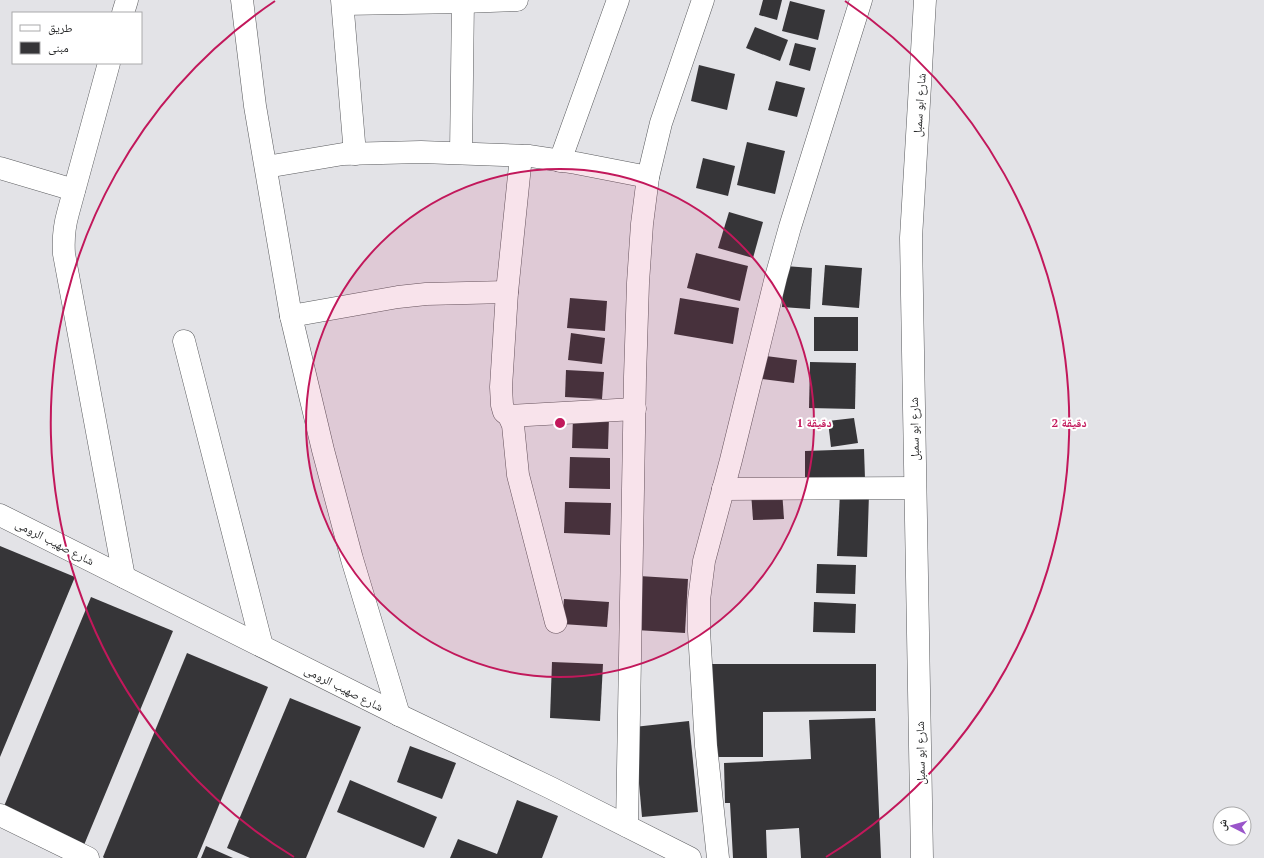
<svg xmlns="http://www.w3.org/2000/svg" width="1264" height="858" viewBox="0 0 1264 858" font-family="'PT Serif','Noto Naskh Arabic',serif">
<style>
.building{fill:#363538}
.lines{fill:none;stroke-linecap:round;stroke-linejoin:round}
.minor-casing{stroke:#5a5b5e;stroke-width:23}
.minor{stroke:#fff;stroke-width:22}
.ring{fill:none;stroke:#c2185b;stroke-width:2}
.labels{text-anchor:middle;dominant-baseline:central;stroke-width:4;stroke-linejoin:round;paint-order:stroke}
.street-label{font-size:12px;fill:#2a2b2c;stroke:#fff}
.centre{fill:#c2185b;stroke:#fff;stroke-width:2}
.ring-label{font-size:12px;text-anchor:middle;font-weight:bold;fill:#c2185b;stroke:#fff;stroke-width:4;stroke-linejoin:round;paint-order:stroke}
</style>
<rect width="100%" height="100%" fill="#e3e3e7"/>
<g class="building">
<polygon points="763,0 782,0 777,20 759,15"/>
<polygon points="790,1 825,10 818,40 782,31"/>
<polygon points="755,27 788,40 780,61 746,48"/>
<polygon points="795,43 816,48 810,71 789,65"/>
<polygon points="699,65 735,74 727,110 691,101"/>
<polygon points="776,81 805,88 797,117 768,110"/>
<polygon points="747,142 785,151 775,194 737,185"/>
<polygon points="703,158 735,166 728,196 696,188"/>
<polygon points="729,212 763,222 753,258 718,248"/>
<polygon points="696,253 748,266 740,301 687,288"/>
<polygon points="825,265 862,268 859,308 822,305"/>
<polygon points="785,266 812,268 810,309 782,307"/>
<polygon points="570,298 607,301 605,331 567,328"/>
<polygon points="680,298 739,308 733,344 674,334"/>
<rect x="814" y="317" width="44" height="34"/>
<polygon points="571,333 605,338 602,364 568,360"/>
<polygon points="758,355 797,360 794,383 755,378"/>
<polygon points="810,362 856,363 855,409 809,408"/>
<polygon points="566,370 604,372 602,399 565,397"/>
<polygon points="573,416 609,417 608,449 572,448"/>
<polygon points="854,418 858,443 831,447 828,421"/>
<polygon points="864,449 865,479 805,480 805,451"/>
<polygon points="570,457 610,458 610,489 569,488"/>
<polygon points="782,490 784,519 753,520 751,492"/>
<polygon points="840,492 869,493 867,557 837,556"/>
<polygon points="565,502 611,503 610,535 564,533"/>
<polygon points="0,546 75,577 0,757"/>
<polygon points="817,564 856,565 855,594 816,593"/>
<polygon points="639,576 688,579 685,633 636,630"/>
<polygon points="91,597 173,631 84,845 2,811"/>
<polygon points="564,599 609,602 607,627 562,624"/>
<polygon points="814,602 856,604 855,633 813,632"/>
<polygon points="187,653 268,687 197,858 104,858 103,857"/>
<polygon points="552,662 603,664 600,721 550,718"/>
<polygon points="712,664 876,664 876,711 763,712 763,757 712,757"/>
<polygon points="290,698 361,727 306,858 250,858 227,848"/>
<polygon points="875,718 881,858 801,858 799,828 766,830 767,858 733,858 730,803 725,803 724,763 811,759 809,720"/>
<polygon points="689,721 698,812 642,817 634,727"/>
<polygon points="410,746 456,763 442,799 397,782"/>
<polygon points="350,780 437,817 424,848 337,812"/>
<polygon points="517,800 558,816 542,858 450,858 458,839 497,854"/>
<polygon points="206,846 233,858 201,858"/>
</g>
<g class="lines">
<g class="minor-casing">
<g id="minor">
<polyline points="242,0 255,106 291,316 323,450 352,559 399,715"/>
<polyline points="342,0 355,154"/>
<polyline points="343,4 463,2 517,0"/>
<polyline points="123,13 127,0"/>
<path d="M109 63 68 213C64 227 63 239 64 254L124 577"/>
<polyline points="461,153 463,0"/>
<polyline points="521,156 507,292 501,387 502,405 504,412 509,416 513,425 518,475 556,622"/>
<polyline points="560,161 618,0"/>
<polyline points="266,167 343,154 421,152 530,156 576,163 648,177"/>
<polyline points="0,168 74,190"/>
<polyline points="291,316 398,297 426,294 507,292"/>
<polyline points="184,341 262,646"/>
<polyline points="509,416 635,409"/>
<polyline points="723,489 915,488"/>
<polyline points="0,515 399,715 551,788 690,858"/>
<polyline points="0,815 88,858"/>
<polyline points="627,826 635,377 638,283 642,224 648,177 661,123 703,0"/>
<polyline points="718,858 706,746 699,631 699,600 704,561 731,460 776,277 790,227 861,0"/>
<polyline points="922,858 911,238 925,0"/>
</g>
</g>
<use href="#minor" class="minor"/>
</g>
<circle cx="560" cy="423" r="254" fill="#c2185b" fill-opacity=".12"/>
<g class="ring">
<circle cx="560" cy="423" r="254"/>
<path d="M294 857A509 509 0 0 1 275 1M845 1A509 509 0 0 1 826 857"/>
</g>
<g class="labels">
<g class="street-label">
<text transform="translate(919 105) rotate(-86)">شارع ابو سمبل</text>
<text transform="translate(914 429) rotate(-91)">شارع ابو سمبل</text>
<text transform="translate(55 542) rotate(27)">شارع صهيب الرومى</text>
<text transform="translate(344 688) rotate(27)">شارع صهيب الرومى</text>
<text transform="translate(920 753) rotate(-91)">شارع ابو سمبل</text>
</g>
</g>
<circle cx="560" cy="423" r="6" class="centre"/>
<g class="ring-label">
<text x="814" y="427">1 دقيقة</text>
<text x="1069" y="427">2 دقيقة</text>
</g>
<rect x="12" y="12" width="130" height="52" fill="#ffffff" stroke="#aaaaab"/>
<rect x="20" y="25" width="20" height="6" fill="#ffffff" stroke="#aaaaab"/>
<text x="48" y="32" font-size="12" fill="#2a2b2c">طريق</text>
<rect x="20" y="42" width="20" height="12" fill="#363538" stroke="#aaaaab"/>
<text x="48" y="52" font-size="12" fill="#2a2b2c">مبنى</text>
<g transform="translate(1232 826) rotate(276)"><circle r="19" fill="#ffffff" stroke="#aaaaab"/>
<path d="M0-3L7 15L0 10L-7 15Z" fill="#9a55ca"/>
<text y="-6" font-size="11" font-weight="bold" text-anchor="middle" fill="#2a2b2c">ش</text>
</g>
</svg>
